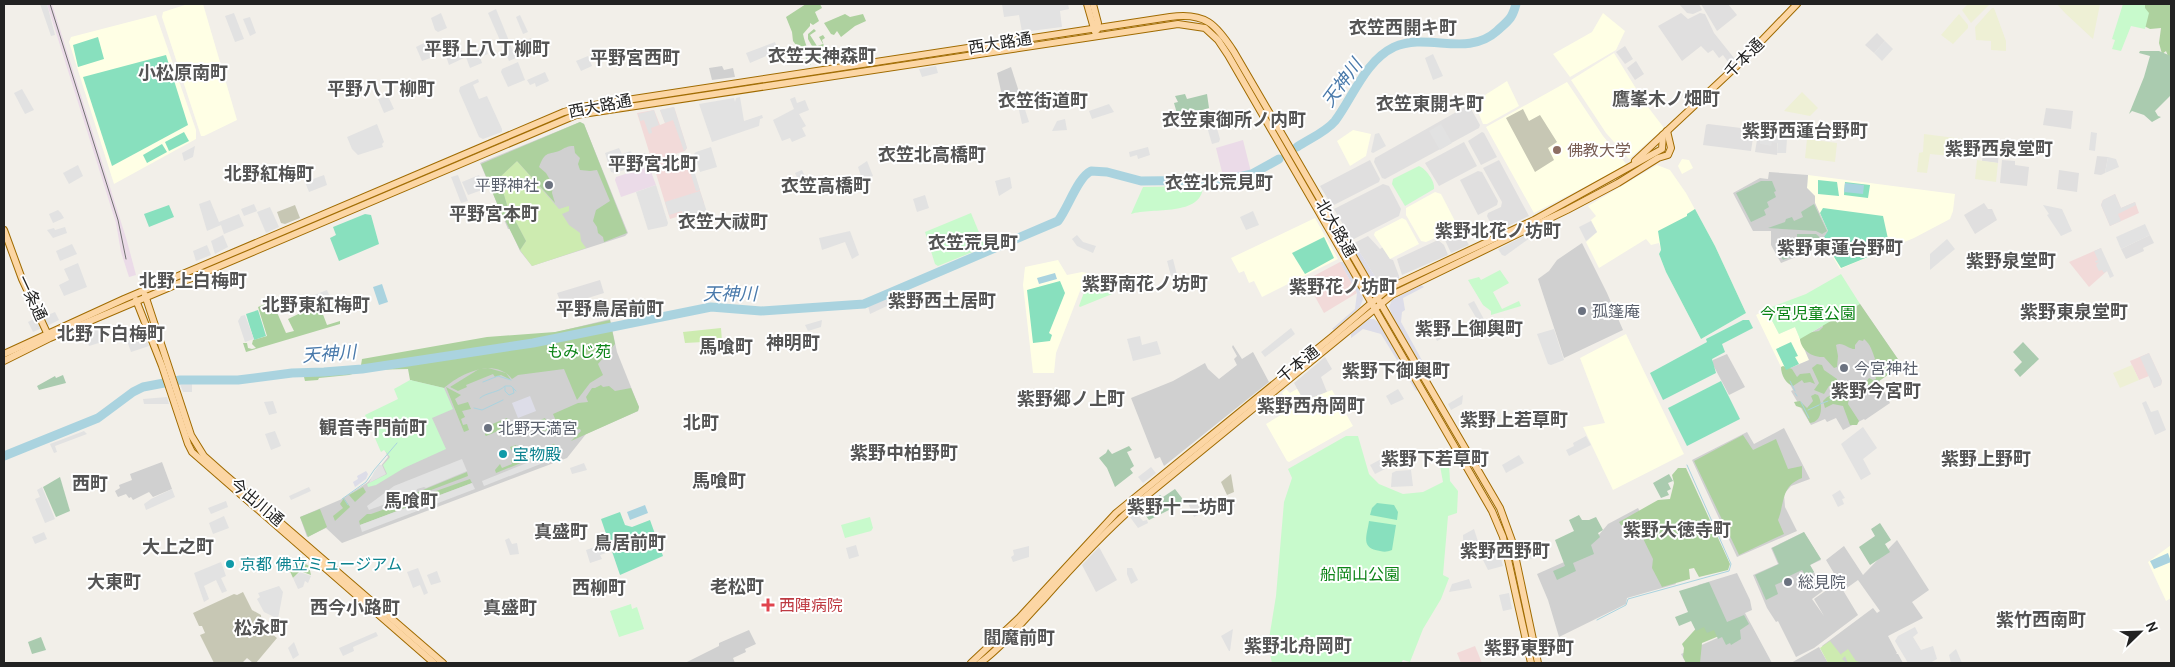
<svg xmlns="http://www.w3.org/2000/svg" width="2175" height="667" viewBox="0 0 2175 667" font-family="Cabin,'Noto Sans JP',sans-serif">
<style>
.residential{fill:#e0dfdf}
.commercial{fill:#f2dad9}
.industrial{fill:#ebdbe8}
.education{fill:#ffffe5}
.religious{fill:#d0d0d0}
.construction{fill:#c7c7b4}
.farmland{fill:#eef0d5}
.grass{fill:#cdebb0}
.forest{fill:#add19e}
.cemetery{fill:#aacbaf}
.park{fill:#c8facc}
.pitch{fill:#88e0be}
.parking{fill:#e2e2e2}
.plaza{fill:#dddde8}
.water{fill:#aad3df}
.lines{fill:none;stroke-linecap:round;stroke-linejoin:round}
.stream{stroke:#aad3df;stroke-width:1}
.river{stroke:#aad3df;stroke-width:9}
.major-casing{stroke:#a06b00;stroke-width:8}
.major{stroke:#fcd6a4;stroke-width:6}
.tram{stroke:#707070;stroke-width:1}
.education-dot{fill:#8d6e63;stroke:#fff;stroke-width:2}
.worship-dot{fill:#6b7280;stroke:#fff;stroke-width:2}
.culture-dot{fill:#0f9aa8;stroke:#fff;stroke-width:2}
.health-dot{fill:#e0444e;stroke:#fff;stroke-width:2}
.labels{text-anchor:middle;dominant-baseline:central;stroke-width:4;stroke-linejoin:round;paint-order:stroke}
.street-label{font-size:16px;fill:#222;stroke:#fff}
.education-label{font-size:16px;fill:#785e54;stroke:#fff;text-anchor:start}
.worship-label{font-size:16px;fill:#5b616d;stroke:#fff;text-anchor:start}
.park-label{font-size:16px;fill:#0c8416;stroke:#fff}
.culture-label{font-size:16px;fill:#0d838f;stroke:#fff;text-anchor:start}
.health-label{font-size:16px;fill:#be3a42;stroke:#fff;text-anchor:start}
.neighbourhood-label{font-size:18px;font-weight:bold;fill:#555;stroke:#fff}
.water-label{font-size:18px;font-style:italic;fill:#4a7aab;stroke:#fff}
</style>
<rect width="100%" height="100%" fill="#f2efe9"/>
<g class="residential">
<polygon points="1679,4 1699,4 1702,10 1693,14 1687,13"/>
<polygon points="1701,4 1728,4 1737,15 1717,31"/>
<polygon points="1681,13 1688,19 1700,13 1705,14 1714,33 1734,58 1734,63 1731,66 1723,55 1719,58 1713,50 1708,53 1701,46 1682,61 1658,26"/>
<polygon points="1877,33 1885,41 1874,53 1865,45"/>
<polygon points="1625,46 1633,59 1625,64 1616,52"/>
<polygon points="1636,61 1644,74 1635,80 1627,68"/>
<polygon points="1467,106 1470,107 1480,125 1479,128 1385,179 1382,178 1374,162 1375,158"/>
<polygon points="2046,108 2073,111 2071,129 2043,125"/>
<polygon points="1708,124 1741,128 1746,126 1753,138 1751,151 1703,145 1706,125"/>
<polygon points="1482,132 1484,133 1497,157 1481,165 1468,141"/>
<polygon points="1763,133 1778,135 1777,155 1755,152 1757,140"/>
<polygon points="1985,141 1997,143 1999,146 1998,163 1982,161"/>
<polygon points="1464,142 1477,166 1439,186 1425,163"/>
<polygon points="2097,156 2108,157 2105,173 2101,175 2094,174"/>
<polygon points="1370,160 1380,179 1379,182 1332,206 1320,186"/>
<polygon points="1499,160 1529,216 1495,232 1487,216 1488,213 1501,207 1502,202 1483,168"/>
<polygon points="2002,160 2015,161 2015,165 2029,167 2027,186 2000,183"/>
<polygon points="2059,170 2079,173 2077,192 2057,189"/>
<polygon points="1478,171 1482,172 1498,201 1497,205 1478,215 1460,180"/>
<polygon points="1383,184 1389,186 1401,209 1399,216 1352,240 1334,209"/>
<polygon points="1984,203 1988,209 1992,209 1997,220 1975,234 1964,215"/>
<polygon points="1460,229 1469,245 1451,253 1444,238"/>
<polygon points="2150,235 2154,243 2143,248 2144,251 2126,259 2121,249"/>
<polygon points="1368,236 1380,249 1383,247 1390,259 1393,260 1399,276 1391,279 1376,278 1354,243"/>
<polygon points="1438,240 1444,245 1448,255 1402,275 1397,259"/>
<polygon points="600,280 604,293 562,306 557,293"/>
<polygon points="1325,357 1332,369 1321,377 1327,392 1304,401 1294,383"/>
<polygon points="1196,500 1202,513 1194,517 1188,503"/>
<polygon points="1099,547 1117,580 1096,592 1082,565"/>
</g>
<g class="commercial">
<polygon points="674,107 687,148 685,151 656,160 651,158 637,113 654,110 660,125 665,123 660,110"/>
<polygon points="686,155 689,157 704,203 682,211 683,215 670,219 654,167 656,164"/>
<polygon points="2115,194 2121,208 2135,202 2139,213 2110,226 2101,205 2103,200"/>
<polygon points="2101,248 2107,271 2089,287 2069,262"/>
<polygon points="1340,262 1357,293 1324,313 1307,282 1308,279"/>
<polygon points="2149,353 2162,381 2161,385 2154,388 2149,376 2139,380 2130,361"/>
<polygon points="1475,646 1482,663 1461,663 1457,653"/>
</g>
<g class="industrial">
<polygon points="47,4 52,4 127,241 136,275 129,277 121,252 116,223"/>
<polygon points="1243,140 1251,172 1238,175 1223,176 1216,148"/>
<polygon points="647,167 650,169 656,185 621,197 615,180 616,177"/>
</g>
<g class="education">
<polygon points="188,4 203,4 237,120 204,136 201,136 162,17 163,12"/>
<polygon points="1603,13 1625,31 1616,50 1570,77 1553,54 1592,32"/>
<polygon points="156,15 196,130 196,139 114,184 69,42 71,37"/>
<polygon points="1614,53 1645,103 1664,128 1629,159 1606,133 1571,80"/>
<polygon points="1507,81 1519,106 1487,124 1483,124 1474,102"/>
<polygon points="1567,82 1603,136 1627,165 1534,213 1486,127"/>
<polygon points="1353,130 1371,134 1366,156 1350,166 1337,141"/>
<polygon points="1682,159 1689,160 1693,168 1682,174 1678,166"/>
<polygon points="1657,165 1670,170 1686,193 1715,246 1746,313 1701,339 1666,272 1659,254 1661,250 1659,243 1651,245 1646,239 1599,268 1586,242 1597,232 1591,220 1596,216 1588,206"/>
<polygon points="1808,175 1955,194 1953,211 1950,219 1914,238 1840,269 1826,245 1830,243 1815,203 1815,196 1807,188"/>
<polygon points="1435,192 1441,194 1457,225 1442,235 1426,242 1421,241 1406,215 1406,208"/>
<polygon points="1315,218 1338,259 1262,297 1254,281 1249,283 1244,271 1239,273 1231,258"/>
<polygon points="1402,218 1406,220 1419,244 1390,259 1374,235 1375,232"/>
<polygon points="1058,260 1067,275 1082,272 1087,273 1056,353 1054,373 1033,373 1023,285 1025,267"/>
<polygon points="1766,309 1779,334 1795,327 1809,360 1783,371 1756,315"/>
<polygon points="1626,334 1684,454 1613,490 1583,427 1605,423 1580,358"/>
<polygon points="1286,389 1290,393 1297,389 1304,401 1332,390 1353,426 1289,462 1287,461 1266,424 1291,409 1282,393"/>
<polygon points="2171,545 2171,598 2166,601 2148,562"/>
</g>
<g class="religious">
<polygon points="722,66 724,70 733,68 735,77 712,80 709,68"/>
<polygon points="1011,67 1020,95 1003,100 997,73"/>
<polygon points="580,122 584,124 628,233 625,236 532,266 520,251 510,229 508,229 480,163"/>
<polygon points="1769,172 1808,175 1807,188 1815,196 1815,203 1828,231 1831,243 1781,263 1771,245 1771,231 1753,231 1733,193 1760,178 1768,179"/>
<polygon points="1582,243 1607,293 1623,330 1564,358 1538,279 1549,271 1557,260"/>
<polygon points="1860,304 1902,365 1879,381 1890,403 1865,420 1864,419 1843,430 1836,418 1827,422 1825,419 1811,425 1791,391 1793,390 1783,371 1809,360 1800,339"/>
<polygon points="610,319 617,352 639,407 638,411 586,434 567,458 342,543 326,528 307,537 300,517 342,499 368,482 388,457 372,421 404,402 412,381 409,368"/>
<polygon points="1233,345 1242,359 1253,352 1269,382 1164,466 1160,457 1155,459 1131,398 1173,381 1205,363 1208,369 1219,379 1237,365 1234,359 1237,356 1232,347"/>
<polygon points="1727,354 1745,387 1729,395 1712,363 1713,360"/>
<polygon points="1784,428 1810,479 1791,486 1784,494 1785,507 1797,531 1737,557 1692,460 1747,432 1754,444"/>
<polygon points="162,462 172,489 153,497 149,492 133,500 131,497 129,498 126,494 118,497 115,491 120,488 119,485 132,480 130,474"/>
<polygon points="1638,508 1676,584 1627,598 1626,604 1559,637 1548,600 1537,574 1571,559 1598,536 1608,524"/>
<polygon points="1804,532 1821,560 1810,565 1824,590 1812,599 1824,616 1814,599 1838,582 1858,615 1814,648 1796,657 1778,621 1776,622 1767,608 1753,575 1778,564 1771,548"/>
<polygon points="1897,540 1929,590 1912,602 1923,618 1888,636 1897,653 1896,654 1898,654 1903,663 1833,663 1822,646 1873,608 1877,613 1880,611 1858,580 1844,590 1826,560 1844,546 1863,575"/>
<polygon points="1737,573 1750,600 1752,610 1745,613 1772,663 1686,663 1681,654 1722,636 1698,585"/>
<polygon points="749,630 756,644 745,649 746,652 733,658 735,663 685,663 719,646 719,643"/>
<polygon points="1819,647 1828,663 1791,663"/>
</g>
<g class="construction">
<polygon points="1523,109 1529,121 1540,115 1557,142 1548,148 1554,160 1535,172 1506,118"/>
<polygon points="295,205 300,218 285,224 281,223 277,212"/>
<polygon points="1231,474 1234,492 1227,495 1221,482"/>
<polygon points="243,592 252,610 261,615 262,626 277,638 256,663 253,663 247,658 242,663 214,663 200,635 205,633 202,626 199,626 193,613 234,594 237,595"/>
</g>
<g class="farmland">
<polygon points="1968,4 1990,4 1971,23 1962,10"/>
<polygon points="2057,4 2100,4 2093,39 2065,13"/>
<polygon points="1992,8 1994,8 2006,41 2006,51 1991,50 1991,41 1976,40 1975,27"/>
<polygon points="1959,14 1968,25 1968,28 1953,44 1941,35"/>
<polygon points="1802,92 1818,108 1810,116 1784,111"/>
<polygon points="1924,134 1971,140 1969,158 1930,154 1927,173 1917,172 1919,153 1923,152"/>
<polygon points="1807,139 1837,143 1835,162 1805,158"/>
<polygon points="1977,160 1998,163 1996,182 1975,179"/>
<polygon points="2132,365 2139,380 2120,388 2113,373"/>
</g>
<g class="grass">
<polygon points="517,161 559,209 569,206 569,211 562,214 569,225 580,233 581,241 586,248 532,266 520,250 526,241 507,205 499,178"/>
<polygon points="721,328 722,341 685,343 683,332"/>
<polygon points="1830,641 1842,656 1841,654 1848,649 1856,661 1859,662 1848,663 1845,656 1842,659 1847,663 1828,663 1820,648"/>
</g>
<g class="forest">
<path d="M806 4H820L822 8 815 12 819 21 813 25 810 23V26L803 34C805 45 811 54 811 65L793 41 792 32 786 17Z"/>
<polygon points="2142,4 2171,4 2171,56 2168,56 2166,51 2162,54 2159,43 2161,28 2150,29 2144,26"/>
<polygon points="845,14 850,17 863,14 866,21 855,26 841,37 837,31 834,35 831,34 824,23"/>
<polygon points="814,29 816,31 810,35 817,46 823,44 819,37 823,35 825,38 822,40 829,61 827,63 821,62 808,39 808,34"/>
<path d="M580 122 584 124 627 233 604 242 603 237 598 233 597 227 593 221 596 210 610 201 597 170 590 171 580 170 578 164 580 158 575 153 574 146C567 146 565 148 559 151 546 155 545 152 539 167L546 173 553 185 552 193 555 203 517 161 499 178 507 205 526 241 520 250 498 206 481 164Z"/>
<polygon points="272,301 286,333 294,331 288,319 319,304 327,325 340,321 340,324 246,352 243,343 247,343 248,348 252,349 256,348 252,344 253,340 267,336 258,307"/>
<path d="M1855 301 1860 304 1902 365 1879 381 1882 387 1873 391 1866 382 1869 378 1873 380 1876 379 1875 374 1880 372 1873 362 1875 359C1872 351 1871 345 1864 339L1863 341 1859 340 1855 345V349C1848 349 1842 341 1836 345L1838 356 1837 367 1834 368 1824 357C1811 358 1798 348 1800 334L1819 331 1823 327 1822 321Z"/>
<path d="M610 320 615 344 598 364 603 375 590 383 577 400 564 369 518 375 512 379C495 357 461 373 444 388L410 380 408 369 366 370 349 375 319 378 318 380 305 381 304 377 299 376 360 371 362 359 487 337 555 332Z"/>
<polygon points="1817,364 1822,365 1824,370 1837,379 1837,382 1829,386 1824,394 1814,390 1819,383 1812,368"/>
<path d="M1783 366 1792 369 1797 377 1800 374 1810 373 1815 384 1810 382 1804 383 1802 380 1793 386C1786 384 1781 375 1781 367Z"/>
<polygon points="488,368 506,373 511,380 501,375 495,377 493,374 466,385 467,387 458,391 450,387 479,369"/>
<polygon points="601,385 603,387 609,386 615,391 631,388 639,407 638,411 571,441 581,431 580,429 572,430 570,425 560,430 553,414 578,403 588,402 586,397 592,388 595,388"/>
<polygon points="446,387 461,395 455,399 458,405 468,402 471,409 462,411 465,417 461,419 463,425 467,424 469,430 464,432"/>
<polygon points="1837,393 1849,398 1848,404 1859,421 1857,425 1850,425 1843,406 1833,404 1825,408 1823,401 1827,397"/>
<path d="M1815 394 1818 395C1823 404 1823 422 1810 423L1802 408 1796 406 1794 402 1800 401 1807 408 1813 401 1811 396Z"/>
<polygon points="507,418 510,426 486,436 485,435 485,427"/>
<polygon points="545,418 551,431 547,433 545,430 542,431 538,421"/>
<path d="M1743 435 1753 450 1776 439 1788 469 1802 466V478C1781 486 1785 502 1778 520L1784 534 1739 555 1694 461Z"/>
<polygon points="554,444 558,448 496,473 495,470 500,464 502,468 512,464 511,460 515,457 510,447 516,445 520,454 531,449 533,452"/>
<polygon points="1678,468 1686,468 1730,564 1728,570 1699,577 1694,568 1689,569 1690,579 1662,587 1652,568 1653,559 1637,526 1623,528 1619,522 1658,500 1670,499 1674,483 1672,475"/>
<polygon points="467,472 468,476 397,503 396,501"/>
<polygon points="470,479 472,483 360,525 359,521 367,514 371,514"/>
<polygon points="363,487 366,492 355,502 349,495"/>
<polygon points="344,498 350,507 335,521 333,516 343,508 340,504"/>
<polygon points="320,509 327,527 308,537 300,517"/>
<polygon points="302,562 309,566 311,575 300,571 293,578 289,569"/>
<polygon points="1701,623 1715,625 1719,636 1702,643 1700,663 1686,663 1683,657 1684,648 1682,644"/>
</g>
<g class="cemetery">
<polygon points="2140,51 2159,51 2171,56 2171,95 2155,111 2158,116 2161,117 2152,122 2144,115 2132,111 2129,114 2144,77 2150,56 2139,53"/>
<polygon points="1185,94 1187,99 1207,94 1209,108 1178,117 1174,103 1178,102 1175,96"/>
<polygon points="1761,181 1772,181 1776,191 1774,192 1776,197 1767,202 1769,207 1764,210 1766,215 1751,222 1736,193"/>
<polygon points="1814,204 1827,231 1822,234 1816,231 1768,228 1785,222 1786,219 1792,217 1794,221 1803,217 1801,212"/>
<polygon points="1797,234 1816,234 1826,243 1783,260 1780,254 1785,252 1785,246 1797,239"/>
<polygon points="2023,342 2039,359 2020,377 2014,370 2022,362 2013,352"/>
<polygon points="63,375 66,383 39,390 37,386 55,376 56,378"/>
<polygon points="1129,446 1132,450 1127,452 1134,466 1130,469 1133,473 1115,487 1107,468 1099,458 1106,453 1108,449 1112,454"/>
<polygon points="1669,474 1673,481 1668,483 1671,489 1667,491 1669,495 1661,498 1653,483"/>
<polygon points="60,477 70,511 56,517 43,487"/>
<polygon points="1175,489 1185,502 1149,520 1140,508 1152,498 1154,499 1160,495 1163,497"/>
<polygon points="1579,515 1582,520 1589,520 1596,517 1603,530 1598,533 1600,537 1591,545 1594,554 1573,563 1576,571 1557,580 1553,571 1565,566 1555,540 1574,531 1569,520"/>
<polygon points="1880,523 1891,540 1885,544 1890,552 1870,565 1859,547 1875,536 1871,529"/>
<polygon points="1804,532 1821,559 1810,565 1814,572 1806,576 1802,570 1785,578 1786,580 1775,585 1778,594 1766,600 1755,575 1779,564 1772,548"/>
<polygon points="1709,582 1727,622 1744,615 1749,624 1740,630 1741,639 1731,645 1730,643 1726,645 1722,637 1718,639 1714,630 1707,633 1704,627 1696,631 1691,621 1679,626 1675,617 1688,612 1679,591"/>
<polygon points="41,637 46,650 32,654 28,642"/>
</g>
<g class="park">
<polygon points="2123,4 2145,4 2145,8 2149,13 2145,29 2131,26 2121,51 2112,49 2115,40 2112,39"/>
<path d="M1419 166C1426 169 1435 181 1434 189L1405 206 1392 184 1393 179Z"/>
<path d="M1203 186C1202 217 1153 207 1131 214L1143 187Z"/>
<polygon points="971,213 985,247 938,266 935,264 925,232"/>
<polygon points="1500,270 1509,283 1493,292 1502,309 1519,301 1521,306 1491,315 1491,311 1483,305 1468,280 1479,277 1481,280"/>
<polygon points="1841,274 1860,304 1800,339 1795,327 1779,334 1766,309 1806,294"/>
<polygon points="1086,287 1096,291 1110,289 1112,294 1080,307 1079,306"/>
<polygon points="410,380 444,388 453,409 432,418 446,449 404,468 376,485 368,487 367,484 387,474 383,465 390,457 384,450 381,452 365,415 398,399 394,389"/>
<polygon points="1346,436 1358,436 1369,474 1379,484 1403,494 1423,492 1443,482 1440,466 1449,464 1450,481 1458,491 1457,513 1448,516 1443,575 1449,578 1441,599 1423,629 1410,662 1403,660 1401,663 1272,663 1268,645 1276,596 1284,502 1292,478 1288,469"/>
<polygon points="870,517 873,528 871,531 845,538 841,525"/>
<polygon points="631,604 632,609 637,607 644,629 619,637 610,611"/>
</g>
<g class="pitch">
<polygon points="98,37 104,59 78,67 73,45"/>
<polygon points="166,55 188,125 112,166 83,77"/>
<polygon points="184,132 189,141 169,151 165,142"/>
<polygon points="162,144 167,152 147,163 143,155"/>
<polygon points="1818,180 1837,182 1839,196 1818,194"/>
<polygon points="1845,182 1870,185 1868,198 1844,195"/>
<polygon points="169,205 174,217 149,227 144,214"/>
<polygon points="1823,208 1883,216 1890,248 1841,268 1831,252 1833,246 1824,237 1828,231 1820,213"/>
<polygon points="1695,209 1715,246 1746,313 1701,339 1666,272 1659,254 1661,250 1658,231 1687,216 1687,214"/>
<polygon points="365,214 371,215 379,244 339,261 330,238 336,235 333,227"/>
<polygon points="1324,237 1334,258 1305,274 1292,253"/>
<polygon points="1060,281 1065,293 1049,333 1052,335 1050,341 1033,343 1027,290"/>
<polygon points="258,310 266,336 254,340 246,314"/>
<polygon points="1743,320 1749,320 1753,328 1722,344 1725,352 1712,359 1716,373 1663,400 1650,373 1707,342 1706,339"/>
<polygon points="1791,342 1798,356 1795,357 1799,364 1786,370 1776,349"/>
<polygon points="1721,381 1740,419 1687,446 1668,408"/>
<polygon points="1377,503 1394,505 1398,512 1397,520 1370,515 1372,508"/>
<polygon points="620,512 625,525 632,527 650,520 663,556 620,575 601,519"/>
<path d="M1369 521 1396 525 1392 550C1387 552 1384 552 1380 551 1360 548 1367 536 1369 521Z"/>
</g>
<g class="parking">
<polygon points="40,4 47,4 55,35 51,36"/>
<polygon points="1002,4 1068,4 1069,9 1060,11 1062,27 1022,32 1019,15 1004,17"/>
<polygon points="496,9 516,58 509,61 488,13"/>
<polygon points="234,13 244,39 235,42 225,16"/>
<polygon points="441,13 447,28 438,32 435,30 431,18"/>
<polygon points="520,15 528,32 523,34 516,17"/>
<polygon points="250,17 256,33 250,36 243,19"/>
<polygon points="531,38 535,48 534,51 525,55 520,43"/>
<polygon points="428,41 436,56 422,61 416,47"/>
<polygon points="1885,41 1893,49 1882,61 1874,53"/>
<polygon points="775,42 778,51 750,63 746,53"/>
<polygon points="485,47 488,54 480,57 482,63 470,68 466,57 449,65 446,56 462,50 464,56"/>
<polygon points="1433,54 1443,76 1433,80 1425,58"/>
<polygon points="588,56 592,66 581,71 576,61"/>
<polygon points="518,62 525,80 508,87 501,72 502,69"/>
<polygon points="936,66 938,73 922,77 919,69"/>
<polygon points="545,72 549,81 536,87 535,83 530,85 527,80"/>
<polygon points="478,79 479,82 473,85 479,99 487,96 502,129 502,132 483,139 479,137 459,91 460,87"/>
<polygon points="22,89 34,110 25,114 14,93"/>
<polygon points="388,96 394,109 384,113 378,99"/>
<polygon points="740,97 744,121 762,115 763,118 760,119 759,126 712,142 699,104 734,98 735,102 736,98"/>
<polygon points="795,97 797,103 805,100 809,110 799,114 806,126 802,128 806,136 792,142 790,138 782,141 773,120 794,109 790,99"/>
<polygon points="1022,100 1029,122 1022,124 1017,101"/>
<polygon points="1109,104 1114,112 1092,119 1089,111"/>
<polygon points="674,107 687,148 684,151 673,120 665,123 660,110"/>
<polygon points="654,110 659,125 651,128 652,133 649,134 644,120 640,121 638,114"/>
<polygon points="1065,119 1067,130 1052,131 1057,121"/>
<polygon points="377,124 384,142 382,144 383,147 358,155 352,149 347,137"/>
<polygon points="1441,124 1452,143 1440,150 1429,131"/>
<polygon points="1216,125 1220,139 1219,142 1212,144 1207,127"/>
<polygon points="2091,132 2097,133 2095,151 2089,150"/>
<polygon points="1379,133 1386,146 1373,153 1371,152 1375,134"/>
<polygon points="1763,133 1787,138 1786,153 1777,153 1778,143 1772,142 1771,146 1760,144 1760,141 1757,140"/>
<polygon points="195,146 193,157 184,161 182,153"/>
<polygon points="711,147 717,167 700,172 694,154 696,152"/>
<polygon points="1148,147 1150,155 1138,159 1137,155 1130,157 1129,152"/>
<polygon points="619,148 622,154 631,151 633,157 645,153 648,160 646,163 615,173 611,172 605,153"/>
<polygon points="690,157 700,190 696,191 686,158"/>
<polygon points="2108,157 2116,159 2119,167 2105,173"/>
<polygon points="867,161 873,176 863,180 864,183 859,185 857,179 861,176 858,167"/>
<polygon points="78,165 83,176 69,184 63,173"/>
<polygon points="802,170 806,179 810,178 814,188 805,192 803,191 795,173"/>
<polygon points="324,175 327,185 309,192 305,182"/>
<polygon points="458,175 468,201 461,203 451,177"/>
<polygon points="479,175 485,189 468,195 462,182"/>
<polygon points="1010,177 1012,188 999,196 995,181"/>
<polygon points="656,185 668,223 667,226 648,230 636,192"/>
<polygon points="700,191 708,215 706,218 687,222 682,211 669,215 665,202"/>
<polygon points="2115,194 2121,208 2135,202 2136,205 2118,214 2121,221 2110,226 2101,205 2103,200"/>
<polygon points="925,195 929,208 917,212 913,199"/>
<polygon points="210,200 219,222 239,214 244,226 224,234 221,225 207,231 199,204"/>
<polygon points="254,204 257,211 244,216 241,209"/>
<polygon points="2043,205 2062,209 2072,231 2061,236 2047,215 2049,214"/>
<polygon points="270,207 279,227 266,233 257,212"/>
<polygon points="58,210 61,213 64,218 53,223 49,214"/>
<polygon points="1253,211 1259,225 1246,230 1240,217"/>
<polygon points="1591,221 1597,232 1586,241 1579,227"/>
<polygon points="2145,224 2150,235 2121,249 2116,237"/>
<polygon points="65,227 67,233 53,238 47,230 54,228 55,230"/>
<polygon points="850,231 859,255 852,259 845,242 822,250 819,238"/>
<polygon points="1532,232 1534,235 1505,256 1502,255 1498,249"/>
<polygon points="223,235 228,247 215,254 211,241"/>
<polygon points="1077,235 1083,242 1096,246 1093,253 1077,246 1072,239"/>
<polygon points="1947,239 1955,249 1930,270 1930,254"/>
<polygon points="72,244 77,254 60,261 56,251"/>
<polygon points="207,245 211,255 196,261 193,251"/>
<polygon points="2101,248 2114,276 2110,278 2107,271 2104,273 2102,270 2099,271 2096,265 2099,262 2096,263 2095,261 2098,260 2094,251"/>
<polygon points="1173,259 1177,275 1171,276 1167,261"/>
<polygon points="78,263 87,287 64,296 59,285 69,280 64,269"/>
<polygon points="327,290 331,299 316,305 312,296"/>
<polygon points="886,298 889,305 870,314 868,306"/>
<polygon points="1474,301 1486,323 1481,326 1468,304"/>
<polygon points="55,312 59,320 47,326 43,317"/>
<polygon points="245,315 254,339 245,342 238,321 241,316"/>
<polygon points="38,317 42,328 33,332 28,322"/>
<polygon points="822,320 821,327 808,331 805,325"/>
<polygon points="1446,326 1450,334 1437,341 1433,333"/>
<polygon points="94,327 98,328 102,342 89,346 84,331"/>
<polygon points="1291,328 1295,334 1265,357 1261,352"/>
<polygon points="139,329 141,335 144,334 149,346 131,352 125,335"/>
<polygon points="1554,329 1564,360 1551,365 1548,364 1537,334"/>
<polygon points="1140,336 1142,345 1157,341 1161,354 1133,361 1127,339"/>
<polygon points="2149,353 2162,381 2161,385 2154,388 2140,357"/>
<polygon points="192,383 192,392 183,392 180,384"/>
<polygon points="1398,389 1404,399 1391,405 1386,396"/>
<polygon points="1463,395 1462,404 1451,410 1448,404"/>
<polygon points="167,397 169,404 144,404 143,399"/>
<polygon points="273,401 277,413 269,415 264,402"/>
<polygon points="2146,401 2151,412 2158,410 2166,430 2155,435 2142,403"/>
<polygon points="1863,427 1877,448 1863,459 1871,474 1861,480 1841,444"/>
<polygon points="84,431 87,434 55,446 57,452 54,453 50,444"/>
<polygon points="275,431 281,446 271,450 265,434"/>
<polygon points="1586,436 1591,445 1569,456 1566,450 1574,446 1573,443"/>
<polygon points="559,450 561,456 484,486 482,481"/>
<polygon points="1519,455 1524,463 1506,473 1502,465"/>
<polygon points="1383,458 1389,467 1375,474 1370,465"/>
<polygon points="462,459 467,471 426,488 424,487 417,489 416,493 369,510 367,506 394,486"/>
<polygon points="584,463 587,470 572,474 570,468"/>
<polygon points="379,465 382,465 386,474 369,483 374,472"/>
<polygon points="1151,467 1156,473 1143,483 1138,477"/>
<polygon points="1411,470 1413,486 1391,487 1392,473 1396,471"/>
<polygon points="472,483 475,489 362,532 360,525"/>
<polygon points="42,487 55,519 45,523 35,499 40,497 37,490"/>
<polygon points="309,487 311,491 291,500 289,496"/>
<polygon points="172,489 175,497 146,510 144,504 151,499"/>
<polygon points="1840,490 1845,498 1842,499 1844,504 1838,507 1832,495"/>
<polygon points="1234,497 1235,507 1214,516 1210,507"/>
<polygon points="226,501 228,507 211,514 208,508"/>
<polygon points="1135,512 1143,521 1147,520 1148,523 1138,528 1130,517"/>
<polygon points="224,516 229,528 213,534 209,523"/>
<polygon points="1474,529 1481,551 1464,560 1463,535"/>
<polygon points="44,532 47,539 35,544 32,537"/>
<polygon points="603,535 609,552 600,555 602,559 590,563 586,550 598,546 599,549 601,548 598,537"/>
<polygon points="509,538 512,544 517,543 519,554 510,555 505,540"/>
<polygon points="1543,544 1546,555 1523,561 1521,550"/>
<polygon points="856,545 859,556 849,559 846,548"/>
<polygon points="1029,546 1029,557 1013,562 1011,557 1014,555 1013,550"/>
<polygon points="1497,551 1499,551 1503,566 1488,570 1482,558"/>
<polygon points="221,562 226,576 221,578 227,591 222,593 216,580 204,586 209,599 204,602 194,573"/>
<polygon points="418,568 428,593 424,595 420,585 413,588 407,572"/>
<polygon points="1127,568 1132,568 1138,580 1131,584 1127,574"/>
<polygon points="437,571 441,582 431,585 427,575"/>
<polygon points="300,572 311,576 308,583 305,581 303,587 298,589 293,578"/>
<polygon points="729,577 736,589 729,593 722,581"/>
<polygon points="1469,579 1472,588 1449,592 1452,584"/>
<polygon points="279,586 283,592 278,619 264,612 257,599 260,597 258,593"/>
<polygon points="1509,593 1512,609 1503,611 1499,595"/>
<polygon points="1915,627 1918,633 1913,637 1921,650 1933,646 1937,659 1930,663 1908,663 1895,641 1898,636"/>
<polygon points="1233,629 1230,651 1229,651 1221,636"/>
<polygon points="376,632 378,636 353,647 354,651 343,656 339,648"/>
<polygon points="294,642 299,655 293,659 288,648"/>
<polygon points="1956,649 1962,663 1951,663 1949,655"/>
</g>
<g class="plaza">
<polygon points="1354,243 1376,278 1391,280 1399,276 1399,279 1384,287 1376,286 1351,247"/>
<polygon points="1340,262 1344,262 1361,291 1363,299 1360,307 1334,330 1332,329 1355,309 1357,293"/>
<polygon points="1421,285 1424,287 1403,298 1405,310 1402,312 1401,322 1430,375 1428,376 1394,320 1389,307 1392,300"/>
<polygon points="1369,319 1374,319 1379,323 1418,388 1416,391 1381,334 1363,329 1351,338 1351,334"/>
<polygon points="530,396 536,411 518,418 512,403"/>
<polygon points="366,471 368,474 366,479 355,487 353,482 358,479 357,476"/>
</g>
<g class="water">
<polygon points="1845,183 1864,185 1863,194 1844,192"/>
<polygon points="1055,273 1057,279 1039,284 1037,278"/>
<polygon points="382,284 388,302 379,305 373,287"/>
<polygon points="645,505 648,513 630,520 627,512"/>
<polygon points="2168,553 2171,562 2154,569 2150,561"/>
</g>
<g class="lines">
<g class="stream">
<polyline points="1790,381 1795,391"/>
<polyline points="483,382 498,376 511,380"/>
<polyline points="505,387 505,391 509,395 514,393 513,388"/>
<polyline points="1795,393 1797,396"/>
<path d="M480 398C487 392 498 393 505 386H511L516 391"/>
<polyline points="1830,400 1832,399"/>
<polyline points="1801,402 1809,418"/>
<polyline points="1820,404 1828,401"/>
<polyline points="474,408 482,410 503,400"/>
<polyline points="1808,410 1819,405"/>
<polyline points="342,499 366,482 374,470 397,443"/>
<polyline points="344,499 348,505"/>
<polyline points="1597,620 1626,605 1628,599 1729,571 1731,564 1687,465"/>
</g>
<g class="river">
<path d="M1297 147C1309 139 1326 132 1335 121 1353 97 1365 61 1394 47 1428 32 1467 58 1497 31 1509 20 1512 19 1516 4"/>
<path d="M4 456 98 418 133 392 143 387 180 380H238L292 373 324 372 362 369 533 343 711 307 761 311 864 304 1058 221C1068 208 1078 177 1091 171L1107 172 1141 181 1226 180 1252 174 1279 159"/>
</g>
<g class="major-casing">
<g id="major">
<polyline points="1087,4 1095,32"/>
<polyline points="1093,4 1098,23 1097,30"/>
<polyline points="1635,161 1743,60 1797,4"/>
<polyline points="4,230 22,279 48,335"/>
<polyline points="145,295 191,435 204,456 222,472 443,663"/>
<polyline points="136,300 162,366 188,444 192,452 434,663"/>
<path d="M4 354 124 299 564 112 581 107 1170 17C1205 12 1216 24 1234 52L1500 508 1512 541 1538 663"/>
<polyline points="4,361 50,338 576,115 1178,24 1205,28 1218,40 1228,55 1492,511 1503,537 1531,663"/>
<polyline points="971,663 1019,618 1116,513 1333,336 1389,288 1534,220 1662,149 1663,135"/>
<path d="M980 663C1003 646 1022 622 1042 601 1073 566 1104 532 1139 502L1392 295 1567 210 1618 183 1658 158 1668 155 1671 148 1667 131"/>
</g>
</g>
<use href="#major" class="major"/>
<polyline class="tram" points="50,4 118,220 126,259"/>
</g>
<circle class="education-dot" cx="1557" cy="150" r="5"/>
<g class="worship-dot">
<circle cx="549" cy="185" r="5"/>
<circle cx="1582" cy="311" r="5"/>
<circle cx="1844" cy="368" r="5"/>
<circle cx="488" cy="428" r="5"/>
<circle cx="1788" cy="582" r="5"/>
</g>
<g class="culture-dot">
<circle cx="503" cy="454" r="5"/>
<circle cx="230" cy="564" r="5"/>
</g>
<path class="health-dot" d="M765.5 597.5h5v5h5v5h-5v5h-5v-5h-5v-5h5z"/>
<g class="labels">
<g class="street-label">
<text transform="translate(1000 43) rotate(-9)">西大路通</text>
<text transform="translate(1744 58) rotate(-45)">千本通</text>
<text transform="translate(600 106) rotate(-11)">西大路通</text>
<text transform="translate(1336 228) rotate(60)">北大路通</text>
<text transform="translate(32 298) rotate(65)">一条通</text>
<text transform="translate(1298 364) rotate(-39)">千本通</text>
<text transform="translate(257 502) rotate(40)">今出川通</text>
</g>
<g class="education-label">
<text x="1567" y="150">佛教大学</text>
</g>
<g class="worship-label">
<text x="539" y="185" text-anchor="end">平野神社</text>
<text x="1592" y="311">孤篷庵</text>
<text x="1854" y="368">今宮神社</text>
<text x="498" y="428">北野天満宮</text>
<text x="1798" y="582">総見院</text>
</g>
<g class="park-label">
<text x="1808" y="313">今宮児童公園</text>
<text x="579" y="351">もみじ苑</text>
<text x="1360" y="574">船岡山公園</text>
</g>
<g class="culture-label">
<text x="513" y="454">宝物殿</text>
<text x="240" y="564">京都 佛立ミュージアム</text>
</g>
<g class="health-label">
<text x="779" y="605">西陣病院</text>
</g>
<g class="neighbourhood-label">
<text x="1403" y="28">衣笠西開キ町</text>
<text x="487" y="49">平野上八丁柳町</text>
<text x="822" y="56">衣笠天神森町</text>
<text x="635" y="58">平野宮西町</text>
<text x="183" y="73">小松原南町</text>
<text x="381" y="89">平野八丁柳町</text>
<text x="1666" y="99">鷹峯木ノ畑町</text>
<text x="1043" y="101">衣笠街道町</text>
<text x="1430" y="104">衣笠東開キ町</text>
<text x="1234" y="120">衣笠東御所ノ内町</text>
<text x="1805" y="131">紫野西蓮台野町</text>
<text x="1999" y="149">紫野西泉堂町</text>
<text x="932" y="155">衣笠北高橋町</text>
<text x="653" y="164">平野宮北町</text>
<text x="269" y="174">北野紅梅町</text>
<text x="1219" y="183">衣笠北荒見町</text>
<text x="826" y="186">衣笠高橋町</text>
<text x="494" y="214">平野宮本町</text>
<text x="723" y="222">衣笠大祓町</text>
<text x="1498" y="231">紫野北花ノ坊町</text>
<text x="973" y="243">衣笠荒見町</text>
<text x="1840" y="248">紫野東蓮台野町</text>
<text x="2011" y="261">紫野泉堂町</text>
<text x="193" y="281">北野上白梅町</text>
<text x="1145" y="284">紫野南花ノ坊町</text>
<text x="1343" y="287">紫野花ノ坊町</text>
<text x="942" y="301">紫野西土居町</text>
<text x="316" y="305">北野東紅梅町</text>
<text x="610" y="309">平野鳥居前町</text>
<text x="2074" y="312">紫野東泉堂町</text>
<text x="1469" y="329">紫野上御輿町</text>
<text x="111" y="334">北野下白梅町</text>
<text x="793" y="343">神明町</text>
<text x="726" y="347">馬喰町</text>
<text x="1396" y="371">紫野下御輿町</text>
<text x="1876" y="391">紫野今宮町</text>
<text x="1071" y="399">紫野郷ノ上町</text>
<text x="1311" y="406">紫野西舟岡町</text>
<text x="1514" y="420">紫野上若草町</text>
<text x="701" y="423">北町</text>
<text x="373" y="428">観音寺門前町</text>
<text x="904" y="453">紫野中柏野町</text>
<text x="1435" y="459">紫野下若草町</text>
<text x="1986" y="459">紫野上野町</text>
<text x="719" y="481">馬喰町</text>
<text x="90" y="484">西町</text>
<text x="411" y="501">馬喰町</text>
<text x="1181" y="507">紫野十二坊町</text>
<text x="1677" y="530">紫野大徳寺町</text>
<text x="561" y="532">真盛町</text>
<text x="630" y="543">鳥居前町</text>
<text x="178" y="547">大上之町</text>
<text x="1505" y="551">紫野西野町</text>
<text x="114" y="582">大東町</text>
<text x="737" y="587">老松町</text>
<text x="599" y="588">西柳町</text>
<text x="355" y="608">西今小路町</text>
<text x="510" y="608">真盛町</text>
<text x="2041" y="620">紫竹西南町</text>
<text x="261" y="628">松永町</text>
<text x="1019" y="638">閻魔前町</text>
<text x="1298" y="646">紫野北舟岡町</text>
<text x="1529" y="648">紫野東野町</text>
</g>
<g class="water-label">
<text transform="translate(1342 83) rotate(-54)">天神川</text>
<text x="730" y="294">天神川</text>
<text transform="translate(329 354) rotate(-4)">天神川</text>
</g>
</g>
<rect width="2175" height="667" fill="none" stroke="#222222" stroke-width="10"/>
<g transform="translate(2140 632) rotate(67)" stroke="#ffffff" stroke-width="4" paint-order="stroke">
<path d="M0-4L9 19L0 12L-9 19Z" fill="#222222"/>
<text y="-8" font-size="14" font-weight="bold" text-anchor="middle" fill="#222222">N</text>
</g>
</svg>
